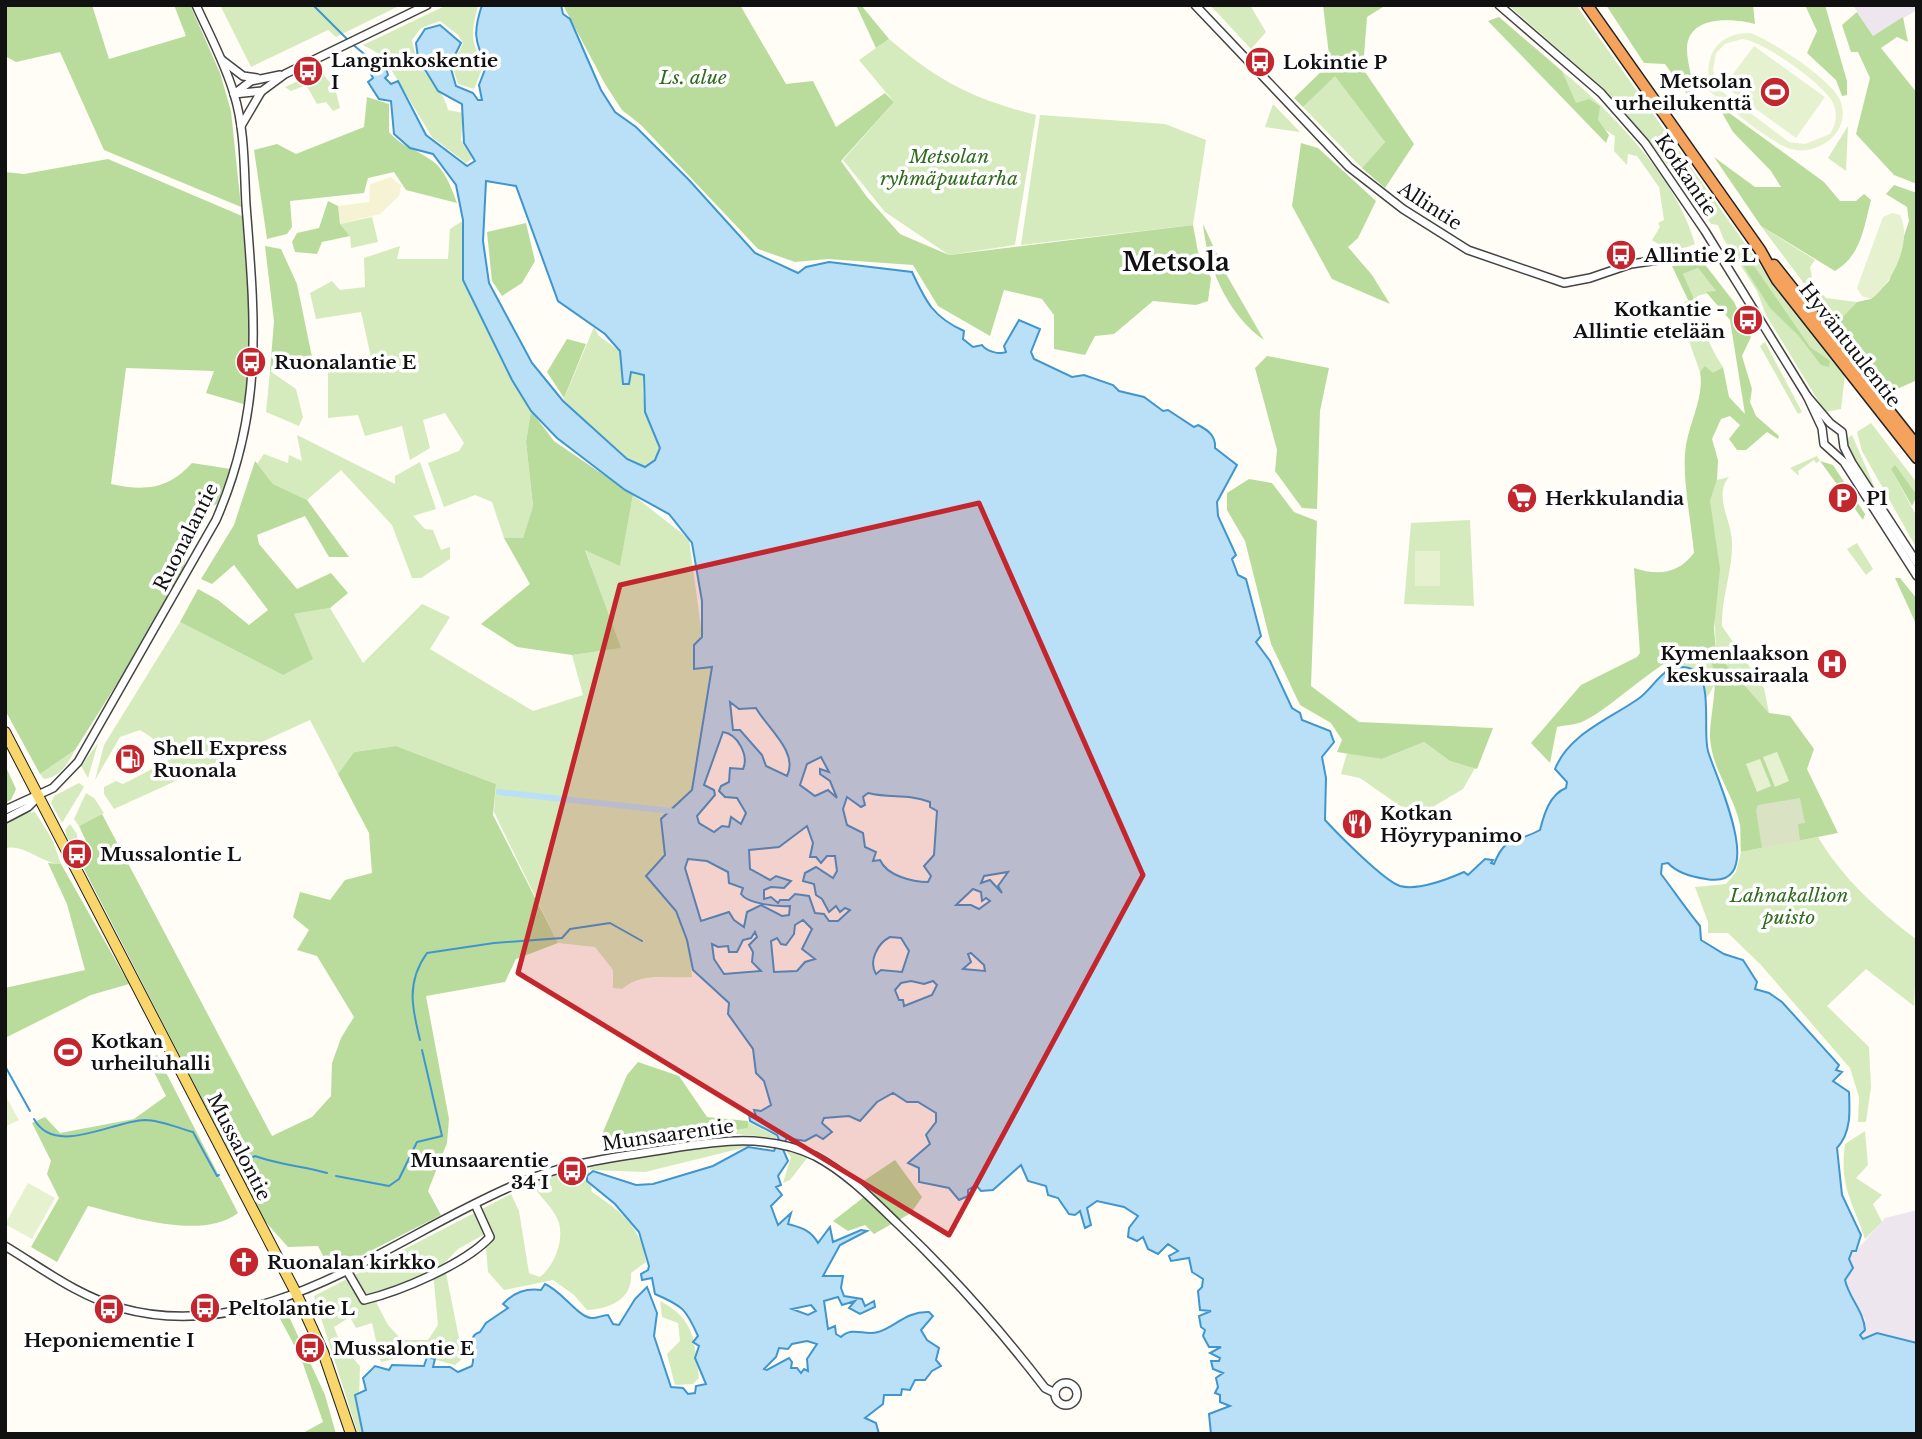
<svg xmlns="http://www.w3.org/2000/svg" width="1922" height="1439" viewBox="0 0 1922 1439" font-family="'Libre Baskerville',serif">
<style>
.industrial{fill:#eee6ef}
.farmland{fill:#f6f3d4}
.green{fill:#d5ebbd;fill-rule:evenodd}
.forest{fill:#b9dc9c}
.cemetery{fill:#d9e3c4}
.pitch{fill:#e6f2cf;fill-rule:evenodd}
.water{fill:#b9e0f7;stroke:#3f96cf;stroke-width:2;fill-rule:evenodd}
.lines{fill:none;stroke-linecap:round;stroke-linejoin:round}
.stream{stroke:#3f96cf;stroke-width:2}
.canal{stroke:#b9e0f7;stroke-width:6}
.minor-casing{stroke:#444;stroke-width:10}
.major-casing{stroke:#222;stroke-width:12}
.highway-casing{stroke:#222;stroke-width:13}
.minor{stroke:#fff;stroke-width:7}
.major{stroke:#f9d66b;stroke-width:10}
.highway{stroke:#f5a25d;stroke-width:10}
.marked{fill:#c4262e;fill-opacity:0.2;stroke:#c4262e;stroke-width:5;stroke-linejoin:round}
.labels{text-anchor:middle;dominant-baseline:central;stroke-width:7;stroke-linejoin:round;paint-order:stroke}
.poi-label{font-size:19px;font-weight:bold;fill:#111;stroke:#fff;text-anchor:start}
.park-label{font-size:19px;font-style:italic;fill:#2f6b1f;stroke:#fff}
.street-label{font-size:19px;fill:#111;stroke:#fff}
.district-label{font-size:26px;font-weight:bold;fill:#111;stroke:#fff}
</style>
<rect width="100%" height="100%" fill="#fffdf5"/>
<g class="industrial">
<polygon points="1853,5 1917,5 1917,10 1873,36"/>
<polygon points="1917,1210 1917,1343 1877,1333 1863,1339 1860,1335 1865,1320 1845,1280 1853,1268 1849,1259 1852,1250 1856,1251 1885,1218"/>
</g>
<polygon class="farmland" points="391,177 401,186 399,196 380,214 340,224 338,206 369,202 370,184"/>
<g class="green">
<polygon points="220,5 401,5 336,37 328,30 251,67"/>
<path d="M447 5H478C472 31 469 41 484 64L474 89 458 84 451 61 455 60 463 43 458 35 440 21 421 28 412 40C417 74 444 87 448 110L463 113 461 140 472 159 466 163 432 137 383 56 363 45Z"/>
<polygon points="1210,5 1250,5 1266,32 1251,49"/>
<polygon points="1508,5 1576,5 1770,279 1845,375 1841,409 1825,412 1766,315 1757,291 1723,238 1718,225 1711,224 1686,184 1679,181 1648,139 1605,90"/>
<path d="M889 39C938 81 973 99 1036 115L1015 245 949 255 885 212 843 160 894 102 859 60Z"/>
<polygon points="320,71 335,88 340,108 333,111 326,102 317,104 306,85 291,91 285,87"/>
<path d="M1562 71C1612 112 1678 180 1695 244 1682 251 1664 249 1652 240L1660 227 1658 223 1664 220 1659 187 1637 156 1628 154 1627 165 1614 151 1615 136C1611 135 1579 108 1576 103 1570 94 1566 80 1562 71Z"/>
<polygon points="1335,75 1385,142 1362,168 1303,107"/>
<polygon points="1273,104 1300,132 1265,127"/>
<polygon points="1040,115 1165,124 1206,140 1193,225 1021,245"/>
<polygon points="1848,126 1846,171 1828,158"/>
<polygon points="372,217 378,242 351,248 350,236 340,224"/>
<polygon points="464,220 463,280 531,411 526,442 533,507 523,538 504,538 492,502 475,495 444,507 428,463 459,451 464,443 445,413 423,420 430,448 410,460 402,426 365,436 358,415 328,418 328,372 359,363 374,371 361,312 316,319 310,293 332,281 340,290 365,287 364,258 400,246 397,259 448,259 450,229"/>
<polygon points="1761,226 1815,260 1810,267 1813,282 1826,298 1857,302 1835,325"/>
<path d="M1698 268 1716 291 1697 296C1697 319 1711 349 1723 367L1713 374 1705 367 1700 372 1677 307 1688 300 1695 305 1683 274Z"/>
<path d="M594 327 599 336 620 351 631 372 644 375C639 401 650 424 660 448L655 460 645 467 628 459 563 401Z"/>
<polygon points="1765,342 1802,412 1798,414 1760,346"/>
<polygon points="270,371 296,389 303,417 299,426 266,412"/>
<polygon points="1871,423 1917,483 1917,495 1895,466 1891,469 1917,517 1917,549 1862,451 1857,432"/>
<polygon points="297,435 395,484 395,476 420,462 436,509 413,516 425,529 433,530 441,550 450,547 450,559 421,578 412,578 392,525 341,470 307,500 273,484 257,464 264,454 288,463 289,455 302,461"/>
<polygon points="1852,435 1875,488 1873,490 1851,455 1847,439"/>
<polygon points="1817,456 1820,461 1816,463 1814,460 1798,471 1799,476 1790,468"/>
<path d="M1729 477C1713 496 1732 521 1732 542 1733 570 1721 598 1722 626L1764 688 1769 713 1716 653 1710 501 1717 480Z"/>
<path d="M633 495 689 539 702 635 694 645 695 669 712 667 692 790 661 819 665 855 646 876 672 906 688 936 692 977C666 979 643 971 622 989L613 988V970L595 947 558 943 494 812 496 784 396 746 354 752 338 774 310 720 114 809 104 794V787L116 781 123 784 171 759 151 737 140 730 120 737 95 780 104 745 180 622 283 675 294 614 330 608 363 663 422 604 450 617 430 649 533 711 583 695 572 655 620 648 585 549 620 565Z"/>
<polygon points="1470,520 1474,606 1404,604 1411,523"/>
<polygon points="1857,543 1873,569 1866,575 1847,549"/>
<path d="M1691 649 1703 650C1717 662 1719 685 1706 698L1700 675 1682 667 1664 673V663Z"/>
<polygon points="1424,742 1450,761 1475,768 1463,789 1416,817 1360,778 1341,774 1347,753 1382,759"/>
<polygon points="98,743 88,778 81,766"/>
<path d="M75 750C68 763 61 777 44 779L40 774Z"/>
<polygon points="79,783 84,787 62,823 51,803 54,796"/>
<polygon points="86,793 94,798 104,813 79,826 74,819"/>
<path d="M35 812 52 839 61 864C40 863 26 844 5 848V822L24 813Z"/>
<polygon points="70,824 77,834 78,848 67,838 65,830"/>
<path d="M1818 837C1843 879 1878 910 1917 940L1914 1006 1866 969 1827 1006 1869 1047 1871 1087 1866 1122H1858L1859 1097 1850 1068 1761 965 1728 933H1708V922L1695 887 1726 884 1736 872 1741 852Z"/>
<polygon points="748,1122 776,1136 776,1138 727,1133 747,1128"/>
<path d="M1865 1131 1868 1165 1856 1178 1882 1195 1873 1204 1882 1222 1865 1239C1853 1201 1839 1188 1845 1144Z"/>
<polygon points="759,1143 775,1146 751,1146 645,1172 590,1170 590,1165 716,1145"/>
<polygon points="784,1149 808,1157 790,1180 783,1183 791,1157"/>
<path d="M588 1167 592 1192C619 1210 642 1227 646 1262L631 1273C633 1300 609 1309 587 1310L574 1295 553 1280 504 1290 488 1272 485 1234 458 1249 444 1263 463 1358 455 1365 414 1354 381 1362 372 1323 356 1328 350 1317 334 1327 341 1345 360 1366 359 1400 365 1434H358L314 1296 511 1194 519 1211 529 1273 540 1277C554 1266 564 1242 559 1223 555 1209 538 1195 530 1182ZM433 1272 438 1325 428 1340H402L388 1325 376 1302Z"/>
<path d="M660 1301C696 1320 694 1341 699 1378L693 1384 675 1385 667 1354 680 1341 678 1323 662 1317Z"/>
</g>
<g class="forest">
<polygon points="5,5 92,5 109,59 186,36 174,5 191,7 220,73 231,111 241,207 104,150 60,52 16,62 5,56"/>
<polygon points="563,5 740,5 786,84 813,81 836,127 885,93 894,102 841,161 867,197 900,234 949,255 1193,225 1198,252 1211,278 1208,301 1196,305 1153,301 1114,334 1095,336 1085,355 1054,349 1054,315 1042,299 1004,290 990,336 938,306 913,265 828,259 795,262 758,249 641,125 622,110 605,84"/>
<polygon points="856,5 861,5 889,39 876,48"/>
<polygon points="1323,5 1386,5 1367,17 1363,69 1414,144 1385,188 1362,168 1385,142 1335,76 1303,107 1294,98 1330,63"/>
<path d="M1606 5H1753L1755 24C1733 18 1688 15 1687 48 1687 68 1695 75 1689 97L1665 64 1644 63Z"/>
<polygon points="1805,5 1825,5 1847,81 1847,95 1842,96 1836,80 1807,53 1817,31"/>
<polygon points="1857,12 1873,36 1903,17 1908,42 1897,37 1881,48 1917,93 1917,184 1894,175 1856,134 1870,78 1858,52 1851,52 1842,25"/>
<polygon points="1499,17 1562,71 1576,103 1589,99 1600,106 1598,120 1609,135 1606,143 1488,21"/>
<path d="M367 97 389 104V132C404 149 415 148 431 160 445 169 452 189 457 203L406 190 394 172 368 178 364 193 290 201 292 227 287 234 267 239 254 150 277 144 296 154 364 127Z"/>
<path d="M1717 104 1824 182 1840 201H1856L1864 194 1871 200C1864 227 1861 256 1835 271L1761 226 1714 157 1755 187H1781L1771 171 1733 132Z"/>
<polygon points="1301,143 1318,148 1376,201 1358,238 1348,247 1372,275 1390,304 1332,279 1292,206"/>
<path d="M108 159 242 216 251 335 247 405 206 393 214 371 126 368 111 484C143 491 168 490 192 463L231 469 217 504 193 514 184 567 118 682 75 750 40 774 5 710V172L24 174Z"/>
<polygon points="1894,185 1917,193 1917,380 1895,390 1835,325 1857,302 1871,299 1889,281 1909,221 1907,207 1886,194"/>
<polygon points="328,201 338,206 340,224 350,236 322,242 317,254 295,252 292,242 297,233 319,228"/>
<polygon points="526,223 535,261 522,283 502,296 492,281 487,232"/>
<path d="M1203 224 1226 274 1264 340C1228 315 1207 267 1203 224Z"/>
<polygon points="265,246 281,249 297,284 312,357 270,371 274,321"/>
<polygon points="1743,259 1750,260 1810,347 1830,361 1829,367 1821,365 1798,335 1770,308 1741,262"/>
<path d="M1703 262 1734 302 1751 337 1742 356 1752 389 1750 402 1756 416 1779 436 1778 439 1767 432 1746 450H1737L1729 439 1740 425 1730 416 1721 419 1712 439 1718 460 1717 480 1710 501 1720 569 1714 628 1716 653 1769 713 1790 716 1814 749 1807 769 1838 833 1741 852C1740 843 1741 833 1740 825 1734 795 1712 770 1710 738 1709 712 1725 669 1703 650 1674 644 1614 708 1584 721 1576 725 1565 725 1557 727L1550 763 1531 743 1581 685 1637 657 1640 653 1634 568C1658 576 1678 574 1694 553 1691 520 1683 485 1685 453 1687 426 1705 398 1700 372L1705 366 1713 373 1723 367 1729 397 1745 414 1730 320 1706 292 1716 291 1698 268 1683 274 1697 306 1688 300 1672 266Z"/>
<polygon points="567,339 586,344 564,398 547,372"/>
<polygon points="1267,356 1329,368 1320,411 1317,509 1302,508 1275,471 1277,450 1255,368"/>
<polygon points="531,411 554,441 633,495 620,566 585,550 621,648 572,655 517,647 481,624 530,584 504,538 523,538 533,506 526,442"/>
<polygon points="255,461 273,484 307,500 349,557 329,557 305,516 257,535 259,544 297,589 331,573 348,593 330,608 294,614 313,659 283,675 180,622 198,589 218,600 249,625 268,610 234,565 212,584 201,579 234,525"/>
<polygon points="1820,461 1833,465 1865,514 1863,520"/>
<polygon points="1895,465 1917,495 1912,506 1891,469"/>
<polygon points="1249,479 1272,483 1294,512 1317,521 1311,686 1359,722 1493,728 1477,769 1450,761 1424,742 1382,759 1337,752 1342,740 1331,723 1300,705 1271,644 1245,541 1227,510 1227,493"/>
<polygon points="1895,578 1900,578 1917,599 1917,626"/>
<polygon points="396,746 496,784 493,815 558,943 516,959 505,982 426,996 449,1119 447,1143 428,1191 441,1215 331,1271 318,1246 288,1247 264,1220 83,867 86,841 79,826 102,814 272,1136 312,1117 331,1096 332,1063 341,1038 354,1017 317,956 297,950 309,930 293,917 300,892 330,900 345,880 372,873 369,833 338,774 354,752"/>
<polygon points="5,765 16,789 11,800 5,803"/>
<polygon points="48,863 61,864 129,984 91,995 5,1038 5,988 85,970 67,904"/>
<path d="M157 1055 238 1213C201 1241 129 1216 88 1206L57 1262 31 1247 59 1198 47 1174 51 1161 32 1123 45 1117 60 1133 134 1119 166 1096 148 1060Z"/>
<polygon points="638,1062 679,1076 707,1117 748,1121 748,1128 621,1152 606,1151 600,1139 627,1075"/>
<polygon points="895,1160 922,1197 911,1213 874,1234 865,1225 848,1231 833,1221 864,1197 862,1182"/>
<polygon points="286,1310 325,1395 336,1434 301,1434 323,1422 301,1358 277,1313"/>
</g>
<polygon class="cemetery" points="1800,798 1805,823 1798,824 1800,841 1762,848 1756,810 1758,805"/>
<g class="pitch">
<path d="M1750 33C1771 40 1829 78 1839 98 1856 132 1813 162 1783 146 1753 130 1725 103 1698 82L1701 78 1709 82C1705 53 1719 33 1750 33ZM1742 39C1762 40 1825 85 1833 103 1838 114 1836 124 1830 134L1805 144 1789 142 1720 90 1713 70 1716 53 1725 44Z"/>
<polygon points="1754,46 1825,97 1796,138 1724,86"/>
<path d="M1892 213 1900 215C1913 240 1893 283 1871 299L1862 296 1857 288 1883 217Z"/>
<rect x="1415" y="551" width="25" height="35"/>
<polygon points="1777,752 1789,781 1775,787 1763,757"/>
<polygon points="1760,759 1771,786 1757,792 1746,764"/>
<polygon points="5,1095 19,1120 5,1127"/>
<polygon points="28,1183 55,1198 32,1239 5,1224"/>
</g>
<path class="water" d="M482 5H561L563 14 570 19 601 90 615 112 636 127 689 180 755 253 798 273 806 267 829 262 912 272C926 302 933 317 964 331L963 339 973 347 982 345C986 351 999 355 1006 352L1004 346 1019 320 1040 329 1031 352 1034 359 1072 377 1084 375 1113 385 1119 391 1144 397 1163 411 1168 410 1194 427 1198 425C1208 430 1216 436 1215 448L1237 465 1217 502 1218 516 1236 555 1232 559 1238 575 1246 579 1261 636 1256 642 1270 661 1292 708 1300 713 1302 720 1330 731 1334 742 1322 757 1326 778 1325 820C1337 833 1384 881 1400 886 1418 891 1448 879 1464 872L1468 875 1485 859 1493 860 1491 863 1494 864C1506 834 1515 844 1540 830 1544 814 1550 794 1566 788L1567 782 1555 769C1569 734 1608 720 1638 699 1655 688 1663 661 1689 668 1715 674 1702 731 1708 751 1714 774 1772 891 1706 879 1692 877 1677 873 1668 863L1662 864 1661 874C1674 891 1686 909 1700 926L1701 940 1724 954 1743 960 1757 982 1755 989 1769 993 1782 1002 1839 1065 1836 1070 1842 1072 1833 1081 1849 1092C1850 1112 1851 1133 1837 1148L1842 1195 1861 1235 1856 1251H1852L1849 1259 1853 1268 1845 1280C1849 1298 1864 1311 1865 1330L1860 1335 1863 1339 1877 1333 1917 1343V1434H1211L1209 1414 1230 1406 1220 1402V1395L1215 1393 1218 1387 1216 1378 1223 1373 1213 1369 1211 1361H1219L1220 1358 1210 1353 1221 1347H1209L1203 1336 1205 1330 1201 1327 1199 1316 1211 1311 1200 1310 1198 1291 1202 1287 1203 1279 1192 1272 1189 1258 1171 1261 1169 1256 1178 1251 1168 1244 1158 1254 1148 1249 1143 1237 1137 1241 1128 1237 1129 1228 1138 1216 1124 1207 1097 1201 1087 1208 1091 1225 1085 1228 1080 1211 1075 1215 1069 1214 1058 1198 1048 1195 1046 1186 1028 1181 1021 1165 993 1190 981 1191 976 1185 968 1190V1196L959 1200 949 1188 919 1182V1168L908 1163 930 1144 926 1135 936 1122V1113L918 1102H907L893 1093 877 1102 860 1121 849 1116 824 1118 822 1123 832 1132 823 1139 816 1135 805 1141 787 1138 782 1147 788 1161 778 1176 781 1185 776 1187 782 1195 771 1206 778 1225 791 1213 788 1224C802 1228 811 1230 818 1243L830 1227 833 1242 861 1230 867 1231 840 1245 823 1276H843L841 1288 844 1296 862 1299 865 1306 874 1301 875 1307 860 1314 849 1308 855 1301 842 1305 838 1297 824 1301 828 1329 835 1326 836 1334 841 1337C853 1326 864 1336 878 1332 894 1328 906 1311 929 1312L933 1316 921 1330 927 1340 939 1348 936 1360 941 1366 932 1371 925 1380H915L910 1390 902 1389 901 1395H884L883 1404 865 1418 876 1423 879 1434H363L355 1395 366 1390 363 1378 375 1366 389 1370 392 1365 424 1366 427 1357 435 1359 433 1367H450L458 1372 472 1366C477 1353 465 1336 480 1332L486 1323 508 1308 503 1304C513 1293 526 1288 541 1290L545 1284C562 1291 577 1316 591 1318 596 1319 602 1315 608 1315L613 1324 619 1325 635 1299 647 1287 657 1313 654 1336 671 1387 683 1388 688 1394 695 1393 696 1386 706 1384 695 1358 699 1346 693 1342 698 1336C686 1309 683 1306 655 1294L652 1278 642 1280 641 1274 648 1270 649 1266 639 1232 615 1204 587 1181V1176L593 1171 636 1185 653 1184 713 1166 748 1147 774 1151 779 1140 777 1135 750 1121 749 1114 756 1116 754 1110 761 1111 771 1105 764 1081 756 1073 753 1049 728 1014 729 1003 693 970 687 940 676 911 646 876 665 855 661 819 692 790 712 667 694 669V645L702 637V601L692 543 669 514 625 490 557 438 531 411 512 380 463 280V220L456 185 433 154 410 148 394 134 391 101 379 99 368 82 373 78 364 61 374 55 383 58 388 75 385 78 391 84 398 81 426 135 467 166 475 161 464 143 462 104 438 91 418 58 416 43 425 29 440 25 461 43 454 57 447 55 456 86 473 93 478 100H482L479 85 487 64C473 42 474 29 482 5ZM486 181 516 186 558 301 605 334 620 351 623 384H629L631 372 644 375 645 412 660 448 655 460 645 467 627 459 563 401 532 363 489 283 483 241ZM730 702 739 709 756 708C767 728 799 752 787 776L766 766 762 755 740 730H733ZM723 732C738 734 749 756 743 769L730 768 729 782 721 786 719 791 725 797 737 798 746 813 741 824 731 817 729 827 722 826 714 832 699 823 697 816 715 795 714 790 704 785ZM821 757 829 772 820 769V774L830 781 837 798 828 790 815 796 800 785 807 764ZM868 793C892 799 906 793 930 802V807L937 811 934 855 924 866 931 876 928 882C913 882 887 876 880 860L873 861 876 852 865 847 863 833 847 825 843 809 847 797 861 807 865 805 863 797ZM807 826 813 843 810 857H816L821 863 827 856H835L837 871 833 878 816 867 805 873 803 881 814 884 816 895 822 899 829 912 836 906 840 912 845 908 850 910 838 921H829L824 914 815 913 809 896 795 894 789 900H780L778 903 771 897 764 899V890L771 887 784 888 791 881 776 876 770 880 750 869 749 850 779 847ZM688 859 707 861 728 872 729 883 743 888 741 894C748 904 778 907 790 906L789 915 782 916 761 905 747 912 744 927 734 920 729 912 701 921 685 868ZM1008 872 998 886 1002 893 990 880 981 883 984 876ZM973 889 981 892 982 901 986 898 990 901 979 909 971 905H956ZM803 920 812 929 802 949 815 959 805 962 797 971 774 972 771 941 777 938 781 944 786 945 794 934 795 925ZM755 932 757 937 749 945 753 952 752 962 761 971 724 974 714 959 712 944 718 947 728 946 729 952H737L743 940 751 938ZM890 937 901 938 909 951 902 972 881 970 876 974C868 961 878 943 890 937ZM971 953 984 965 985 971 963 969 971 962 968 954ZM911 981 924 984 933 981 937 985 932 995 904 1006 903 1000H899L895 990 901 983ZM811 1305 816 1311 808 1315 792 1309ZM807 1341 817 1344 807 1359 808 1371 804 1369 801 1373 797 1368H791L792 1362 789 1358 767 1370 764 1369 776 1357 779 1348 788 1349 792 1344Z"/>
<g class="lines">
<g class="stream">
<polyline points="313,5 347,39"/>
<polyline points="351,43 369,58"/>
<path d="M420 1040C412 1008 406 982 427 953L494 943 562 938 570 929 610 923 642 941"/>
<polyline points="5,1066 30,1111"/>
<path d="M34 1119C55 1157 112 1121 145 1120 160 1120 178 1128 193 1132L217 1176 219 1175"/>
<path d="M236 1166 255 1156C280 1165 302 1166 327 1173"/>
<polyline points="336,1176 389,1186 399,1179 417,1142 442,1136 422,1050"/>
</g>
<polyline class="canal" points="499,792 671,811"/>
<g class="minor-casing">
<g id="minor">
<polyline points="1195,5 1349,167 1403,209 1468,250 1564,283 1590,278 1631,264 1699,254 1714,248"/>
<polyline points="1499,5 1601,93 1645,143 1705,231 1807,396 1822,428 1824,444 1844,462 1917,576"/>
<polyline points="222,60 243,76 257,78"/>
<polyline points="234,94 262,91 285,74 427,5"/>
<polyline points="234,94 251,81 280,75"/>
<polyline points="241,126 261,92"/>
<polyline points="1807,396 1830,423 1842,432 1844,447 1852,463 1917,563"/>
<path d="M5 810 53 788 78 762 216 520C264 410 255 321 246 205 244 169 245 129 234 94 225 63 209 34 196 5"/>
<polyline points="5,819 28,807 38,797"/>
<path d="M5 1246C43 1269 78 1296 121 1308 265 1348 392 1236 517 1184 564 1163 617 1157 668 1149 718 1141 767 1133 815 1156 847 1173 872 1199 898 1224 953 1276 999 1328 1045 1388L1055 1393"/>
<path d="M346 1269 364 1300C401 1291 465 1264 490 1237L475 1204"/>
<circle cx="1066" cy="1394" r="11"/>
</g>
</g>
<g class="major-casing">
<polyline id="major" points="5,732 296,1293 323,1352 351,1434"/>
</g>
<g class="highway-casing">
<g id="highway">
<polyline points="1587,5 1760,250 1777,280 1917,458"/>
<polyline points="1774,265 1917,446"/>
</g>
</g>
<use href="#minor" class="minor"/>
<use href="#major" class="major"/>
<use href="#highway" class="highway"/>
</g>
<path class="marked" d="M979 503 1143 875 949 1235 518 973 620 585Z"/>
<defs>
<g id="bus-disc" transform="scale(1.575)"><circle r="9.5" fill="#c4262e" stroke="#fff"/><path d="M-5-6H5V4H4V6H2V4H-2V6H-4V4H-5ZM-3.5-4V0h7V-4ZM-3.5 1.2v1.5H-2V1.2ZM2 1.2v1.5H3.5V1.2Z" fill="#fff"/></g>
<g id="stadium-disc" transform="scale(1.575)"><circle r="9.5" fill="#c4262e" stroke="#fff"/><path d="M0-5a6.5 5 0 1 0 0 10a6.5 5 0 1 0 0-10ZM-3.5-1.8h7v3.6h-7Z" fill="#fff"/></g>
<g id="supermarket-disc" transform="scale(1.575)"><circle r="9.5" fill="#c4262e" stroke="#fff"/><path d="M-6-5.5h2.5l.6 2H6L4.5 2H-2.5L-4.4-4H-6ZM-1.5 3.2a1.3 1.3 0 1 0 .1 0ZM3 3.2a1.3 1.3 0 1 0 .1 0Z" fill="#fff"/></g>
<g id="parking-disc" transform="scale(1.575)"><circle r="9.5" fill="#c4262e" stroke="#fff"/><path d="M-3.5-5.5H1a3.5 3.5 0 0 1 0 7H-1V5.5H-3.5ZM-1-3.4V-.6H.8a1.4 1.4 0 0 0 0-2.8Z" fill="#fff"/></g>
<g id="hospital-disc" transform="scale(1.575)"><circle r="9.5" fill="#c4262e" stroke="#fff"/><path d="M-5-5h3v3.5h4V-5h3V5h-3V1.5h-4V5h-3Z" fill="#fff"/></g>
<g id="fuel-disc" transform="scale(1.575)"><circle r="9.5" fill="#c4262e" stroke="#fff"/><path d="M-5.5-6h7V0h2V4h1.3V-2.5L3-4.5l.8-.8L6-3V5H2.5V1h-1V6h-7ZM-4.2-4.7v3.2H.2V-4.7Z" fill="#fff"/></g>
<g id="restaurant-disc" transform="scale(1.575)"><circle r="9.5" fill="#c4262e" stroke="#fff"/><path d="M-5-6h1v4h1v-4h1v4h1v-4h1v5L-1.5 .5V6h-2V.5L-5-1ZM5-6V6H3V1.5H1.5Q1.5-4 5-6Z" fill="#fff"/></g>
<g id="church-disc" transform="scale(1.575)"><circle r="9.5" fill="#c4262e" stroke="#fff"/><path d="M-1.2-6h2.4v3.5h3.3v2.4h-3.3V6h-2.4V-.1h-3.3v-2.4h3.3Z" fill="#fff"/></g>
</defs>
<g fill-rule="evenodd">
<use href="#bus-disc" x="1260" y="62"/>
<use href="#bus-disc" x="308" y="71"/>
<use href="#stadium-disc" x="1775" y="92"/>
<use href="#bus-disc" x="1621" y="255"/>
<use href="#bus-disc" x="1748" y="320"/>
<use href="#bus-disc" x="251" y="362"/>
<use href="#supermarket-disc" x="1522" y="498"/>
<use href="#parking-disc" x="1843" y="498"/>
<use href="#hospital-disc" x="1832" y="664"/>
<use href="#fuel-disc" x="130" y="759"/>
<use href="#restaurant-disc" x="1357" y="824"/>
<use href="#bus-disc" x="77" y="854"/>
<use href="#stadium-disc" x="68" y="1052"/>
<use href="#bus-disc" x="572" y="1171"/>
<use href="#church-disc" x="244" y="1262"/>
<use href="#bus-disc" x="205" y="1308"/>
<use href="#bus-disc" x="109" y="1309"/>
<use href="#bus-disc" x="310" y="1348"/>
</g>
<g class="labels">
<g class="poi-label">
<text x="331" y="60">Langinkoskentie<tspan x="331" dy="22">I</tspan></text>
<text x="1283" y="62">Lokintie P</text>
<text x="1752" y="81" text-anchor="end">Metsolan<tspan x="1752" dy="22">urheilukenttä</tspan></text>
<text x="1644" y="255">Allintie 2 L</text>
<text x="1725" y="309" text-anchor="end">Kotkantie -<tspan x="1725" dy="22">Allintie etelään</tspan></text>
<text x="274" y="362">Ruonalantie E</text>
<text x="1545" y="498">Herkkulandia</text>
<text x="1866" y="498">P1</text>
<text x="1809" y="653" text-anchor="end">Kymenlaakson<tspan x="1809" dy="22">keskussairaala</tspan></text>
<text x="153" y="748">Shell Express<tspan x="153" dy="22">Ruonala</tspan></text>
<text x="1380" y="813">Kotkan<tspan x="1380" dy="22">Höyrypanimo</tspan></text>
<text x="100" y="854">Mussalontie L</text>
<text x="91" y="1041">Kotkan<tspan x="91" dy="22">urheiluhalli</tspan></text>
<text x="549" y="1160" text-anchor="end">Munsaarentie<tspan x="549" dy="22">34 I</tspan></text>
<text x="267" y="1262">Ruonalan kirkko</text>
<text x="228" y="1308">Peltolantie L</text>
<text x="109" y="1340" text-anchor="middle">Heponiementie I</text>
<text x="333" y="1348">Mussalontie E</text>
</g>
<g class="park-label">
<text x="693" y="77">Ls. alue</text>
<text x="949" y="156">Metsolan<tspan x="949" dy="22">ryhmäpuutarha</tspan></text>
<text x="1789" y="895">Lahnakallion<tspan x="1789" dy="22">puisto</tspan></text>
</g>
<g class="street-label">
<text transform="translate(1686 175) rotate(56)">Kotkantie</text>
<text transform="translate(1430 206) rotate(33)">Allintie</text>
<text transform="translate(1850 345) rotate(52)">Hyväntuulentie</text>
<text transform="translate(186 537) rotate(-63)">Ruonalantie</text>
<text transform="translate(668 1135) rotate(-8)">Munsaarentie</text>
<text transform="translate(239 1147) rotate(63)">Mussalontie</text>
</g>
<g class="district-label">
<text x="1176" y="262">Metsola</text>
</g>
</g>
<rect width="1922" height="1439" fill="none" stroke="#111111" stroke-width="14"/>
</svg>
